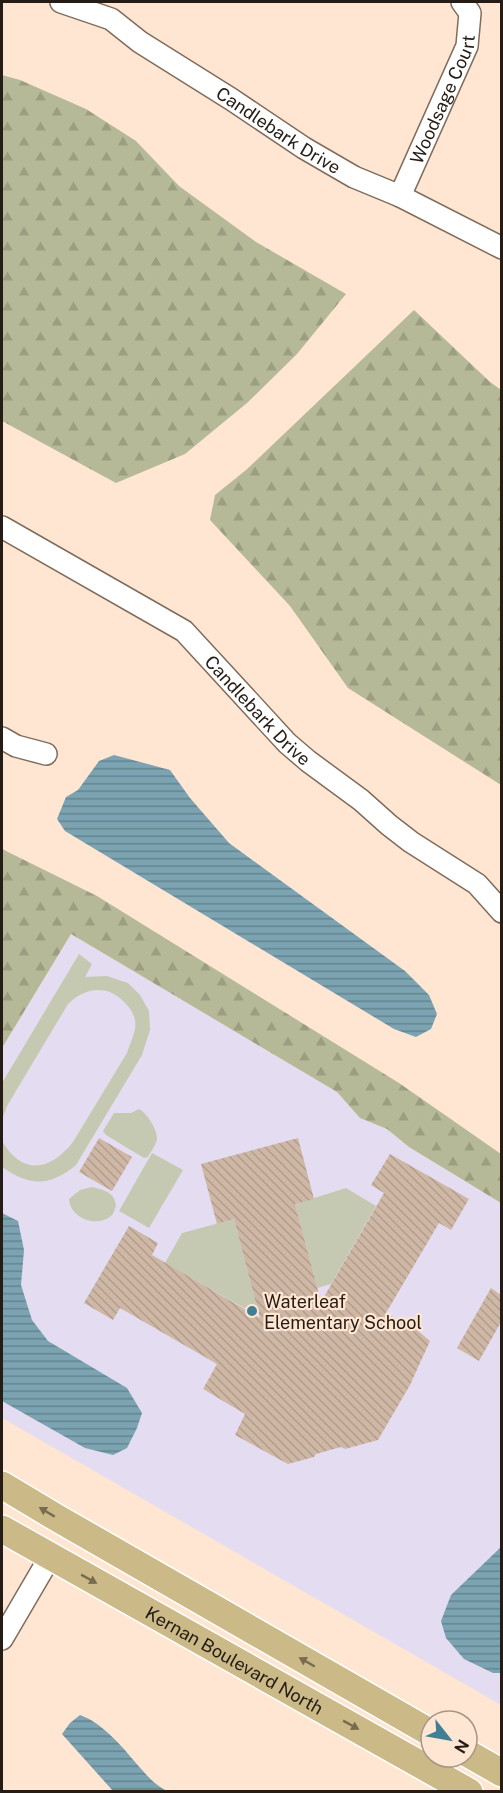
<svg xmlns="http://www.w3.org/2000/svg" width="503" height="1793" viewBox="0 0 503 1793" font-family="'Public Sans',sans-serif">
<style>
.education{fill:#e4ddf2}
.forest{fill:url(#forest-firs)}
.park{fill:#c6c9b1}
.water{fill:url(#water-rules)}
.building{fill:url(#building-back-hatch)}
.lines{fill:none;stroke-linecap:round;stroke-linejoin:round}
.minor-casing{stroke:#816c5b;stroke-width:24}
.major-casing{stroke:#fff;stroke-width:30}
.minor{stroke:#fff;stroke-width:21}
.major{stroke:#cbba87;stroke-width:27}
.oneway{fill:#786b4e}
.poi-dot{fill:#417f95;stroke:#fee6d3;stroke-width:2}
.labels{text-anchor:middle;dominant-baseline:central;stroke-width:4.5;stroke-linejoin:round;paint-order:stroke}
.street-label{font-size:18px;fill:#241c15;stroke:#fee6d3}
.poi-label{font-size:18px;fill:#241c15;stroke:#fee6d3;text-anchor:start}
</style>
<defs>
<pattern id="forest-firs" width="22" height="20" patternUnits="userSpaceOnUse" patternTransform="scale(1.5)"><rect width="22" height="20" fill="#b6b997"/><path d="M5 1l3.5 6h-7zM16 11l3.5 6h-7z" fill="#9c9e81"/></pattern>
<pattern id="water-rules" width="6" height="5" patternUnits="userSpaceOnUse" patternTransform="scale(1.5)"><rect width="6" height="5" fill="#7ba3b1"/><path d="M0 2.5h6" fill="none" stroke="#65848f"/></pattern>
<pattern id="building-back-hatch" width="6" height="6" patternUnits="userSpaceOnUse" patternTransform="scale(1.5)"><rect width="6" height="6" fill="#cfb7a5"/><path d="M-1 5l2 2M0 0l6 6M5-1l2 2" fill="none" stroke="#b29d8d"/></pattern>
</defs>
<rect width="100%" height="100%" fill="#fee6d3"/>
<polygon class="education" points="71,934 337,1092 360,1118 387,1129 409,1147 501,1203 501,1705 2,1418 2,1048"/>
<g class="forest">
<polygon points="2,75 20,80 86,109 136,141 179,186 256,242 346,294 297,354 247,403 185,454 116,483 2,421"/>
<polygon points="414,310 489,381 501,390 501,785 348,688 290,606 210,520 215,495 246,470"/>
<polygon points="2,849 97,896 399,1083 501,1154 501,1203 409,1147 387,1129 360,1118 337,1092 71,934 2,1048"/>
</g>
<g class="park">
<path d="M79 954 92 964 85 977 107 976 128 983 140 995 149 1011 150 1030 142 1055 76 1165C50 1187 29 1186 2 1167V1141C22 1175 49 1172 73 1142L127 1053C130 1043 137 1031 135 1020 134 1015 130 1008 126 1004 108 984 86 987 68 1004L7 1106 2 1120V1083Z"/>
<path d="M139 1109C147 1113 157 1129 157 1138 157 1144 151 1151 148 1157L144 1158 106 1135 103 1131 114 1113H131Z"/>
<polygon points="152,1153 183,1170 149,1228 119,1211"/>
<path d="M92 1187C104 1190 115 1192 116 1206 115 1208 114 1213 112 1215 97 1229 70 1218 69 1199L80 1190Z"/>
<polygon points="346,1188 376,1206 331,1284 317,1288 295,1204"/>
<polygon points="234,1219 257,1305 244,1308 165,1263 182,1233"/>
</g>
<g class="water">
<polygon points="114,755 170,770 190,798 229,843 405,971 429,995 437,1014 431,1029 416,1037 394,1029 65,831 57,819 66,797 78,790 99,761"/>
<polygon points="2,1213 18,1221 24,1250 21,1285 32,1320 48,1341 127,1388 142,1413 137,1428 127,1448 113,1455 85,1448 2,1401"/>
<polygon points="501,1547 501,1673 493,1673 464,1659 446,1638 441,1621 451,1595"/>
<path d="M80 1715C102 1723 121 1745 135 1762 145 1773 153 1784 167 1791H113L62 1734 70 1723Z"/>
</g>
<g class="building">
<polygon points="99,1138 132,1157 112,1191 79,1172"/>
<polygon points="298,1138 314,1199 295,1204 321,1302 384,1193 371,1185 390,1154 469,1199 451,1230 439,1223 386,1313 417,1330 430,1341 410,1385 378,1440 345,1449 341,1447 316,1454 314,1457 288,1464 235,1435 245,1414 203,1389 217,1364 120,1308 113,1320 84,1303 129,1226 158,1243 152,1255 260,1318 234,1219 217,1224 201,1164"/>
<polygon points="491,1288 501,1295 501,1322 479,1361 457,1348"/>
</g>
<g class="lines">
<g class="minor-casing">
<g id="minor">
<path id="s1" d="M61 2 111 19 140 42 231 99 304 148 354 177 400 196 502 248"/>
<path id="s2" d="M400 196 467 46 470 13 462 2"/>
<path id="s3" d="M2 527 184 631 287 743 308 761 361 800 389 825 411 842 477 884 502 912"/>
<polyline points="2,738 16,746 46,754"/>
<polyline points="2,1639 50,1557"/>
</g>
</g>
<g class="major-casing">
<g id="major">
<polyline points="2,1485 57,1518 431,1733"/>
<path id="s4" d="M2 1529 469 1792"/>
<polyline points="467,1753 502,1773"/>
</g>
</g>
<use href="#minor" class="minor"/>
<use href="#major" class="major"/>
</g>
<defs><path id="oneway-solid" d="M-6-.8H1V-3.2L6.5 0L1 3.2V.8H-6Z" transform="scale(1.5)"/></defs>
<g class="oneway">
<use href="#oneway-solid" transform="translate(47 1512) rotate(-149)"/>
<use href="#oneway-solid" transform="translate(89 1579) rotate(29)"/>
<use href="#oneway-solid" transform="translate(307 1662) rotate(-150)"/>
<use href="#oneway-solid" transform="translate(351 1725) rotate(29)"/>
</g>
<circle class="poi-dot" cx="252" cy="1311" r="6"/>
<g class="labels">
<g class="street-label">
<text stroke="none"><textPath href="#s2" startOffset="106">Woodsage Court</textPath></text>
<text stroke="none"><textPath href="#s1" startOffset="254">Candlebark Drive</textPath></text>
<text stroke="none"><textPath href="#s3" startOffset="318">Candlebark Drive</textPath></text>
<text stroke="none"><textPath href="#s4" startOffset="267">Kernan Boulevard North</textPath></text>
</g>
<g class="poi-label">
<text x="264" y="1301">Waterleaf<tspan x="264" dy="21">Elementary School</tspan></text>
</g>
</g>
<rect width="503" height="1793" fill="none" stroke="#241c15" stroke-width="6"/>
<g transform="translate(449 1739) rotate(121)"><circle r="28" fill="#fee6d3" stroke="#a79587" stroke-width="1.5"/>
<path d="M0-4.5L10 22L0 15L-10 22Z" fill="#417f95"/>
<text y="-9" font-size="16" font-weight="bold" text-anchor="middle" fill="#241c15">N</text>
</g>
</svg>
